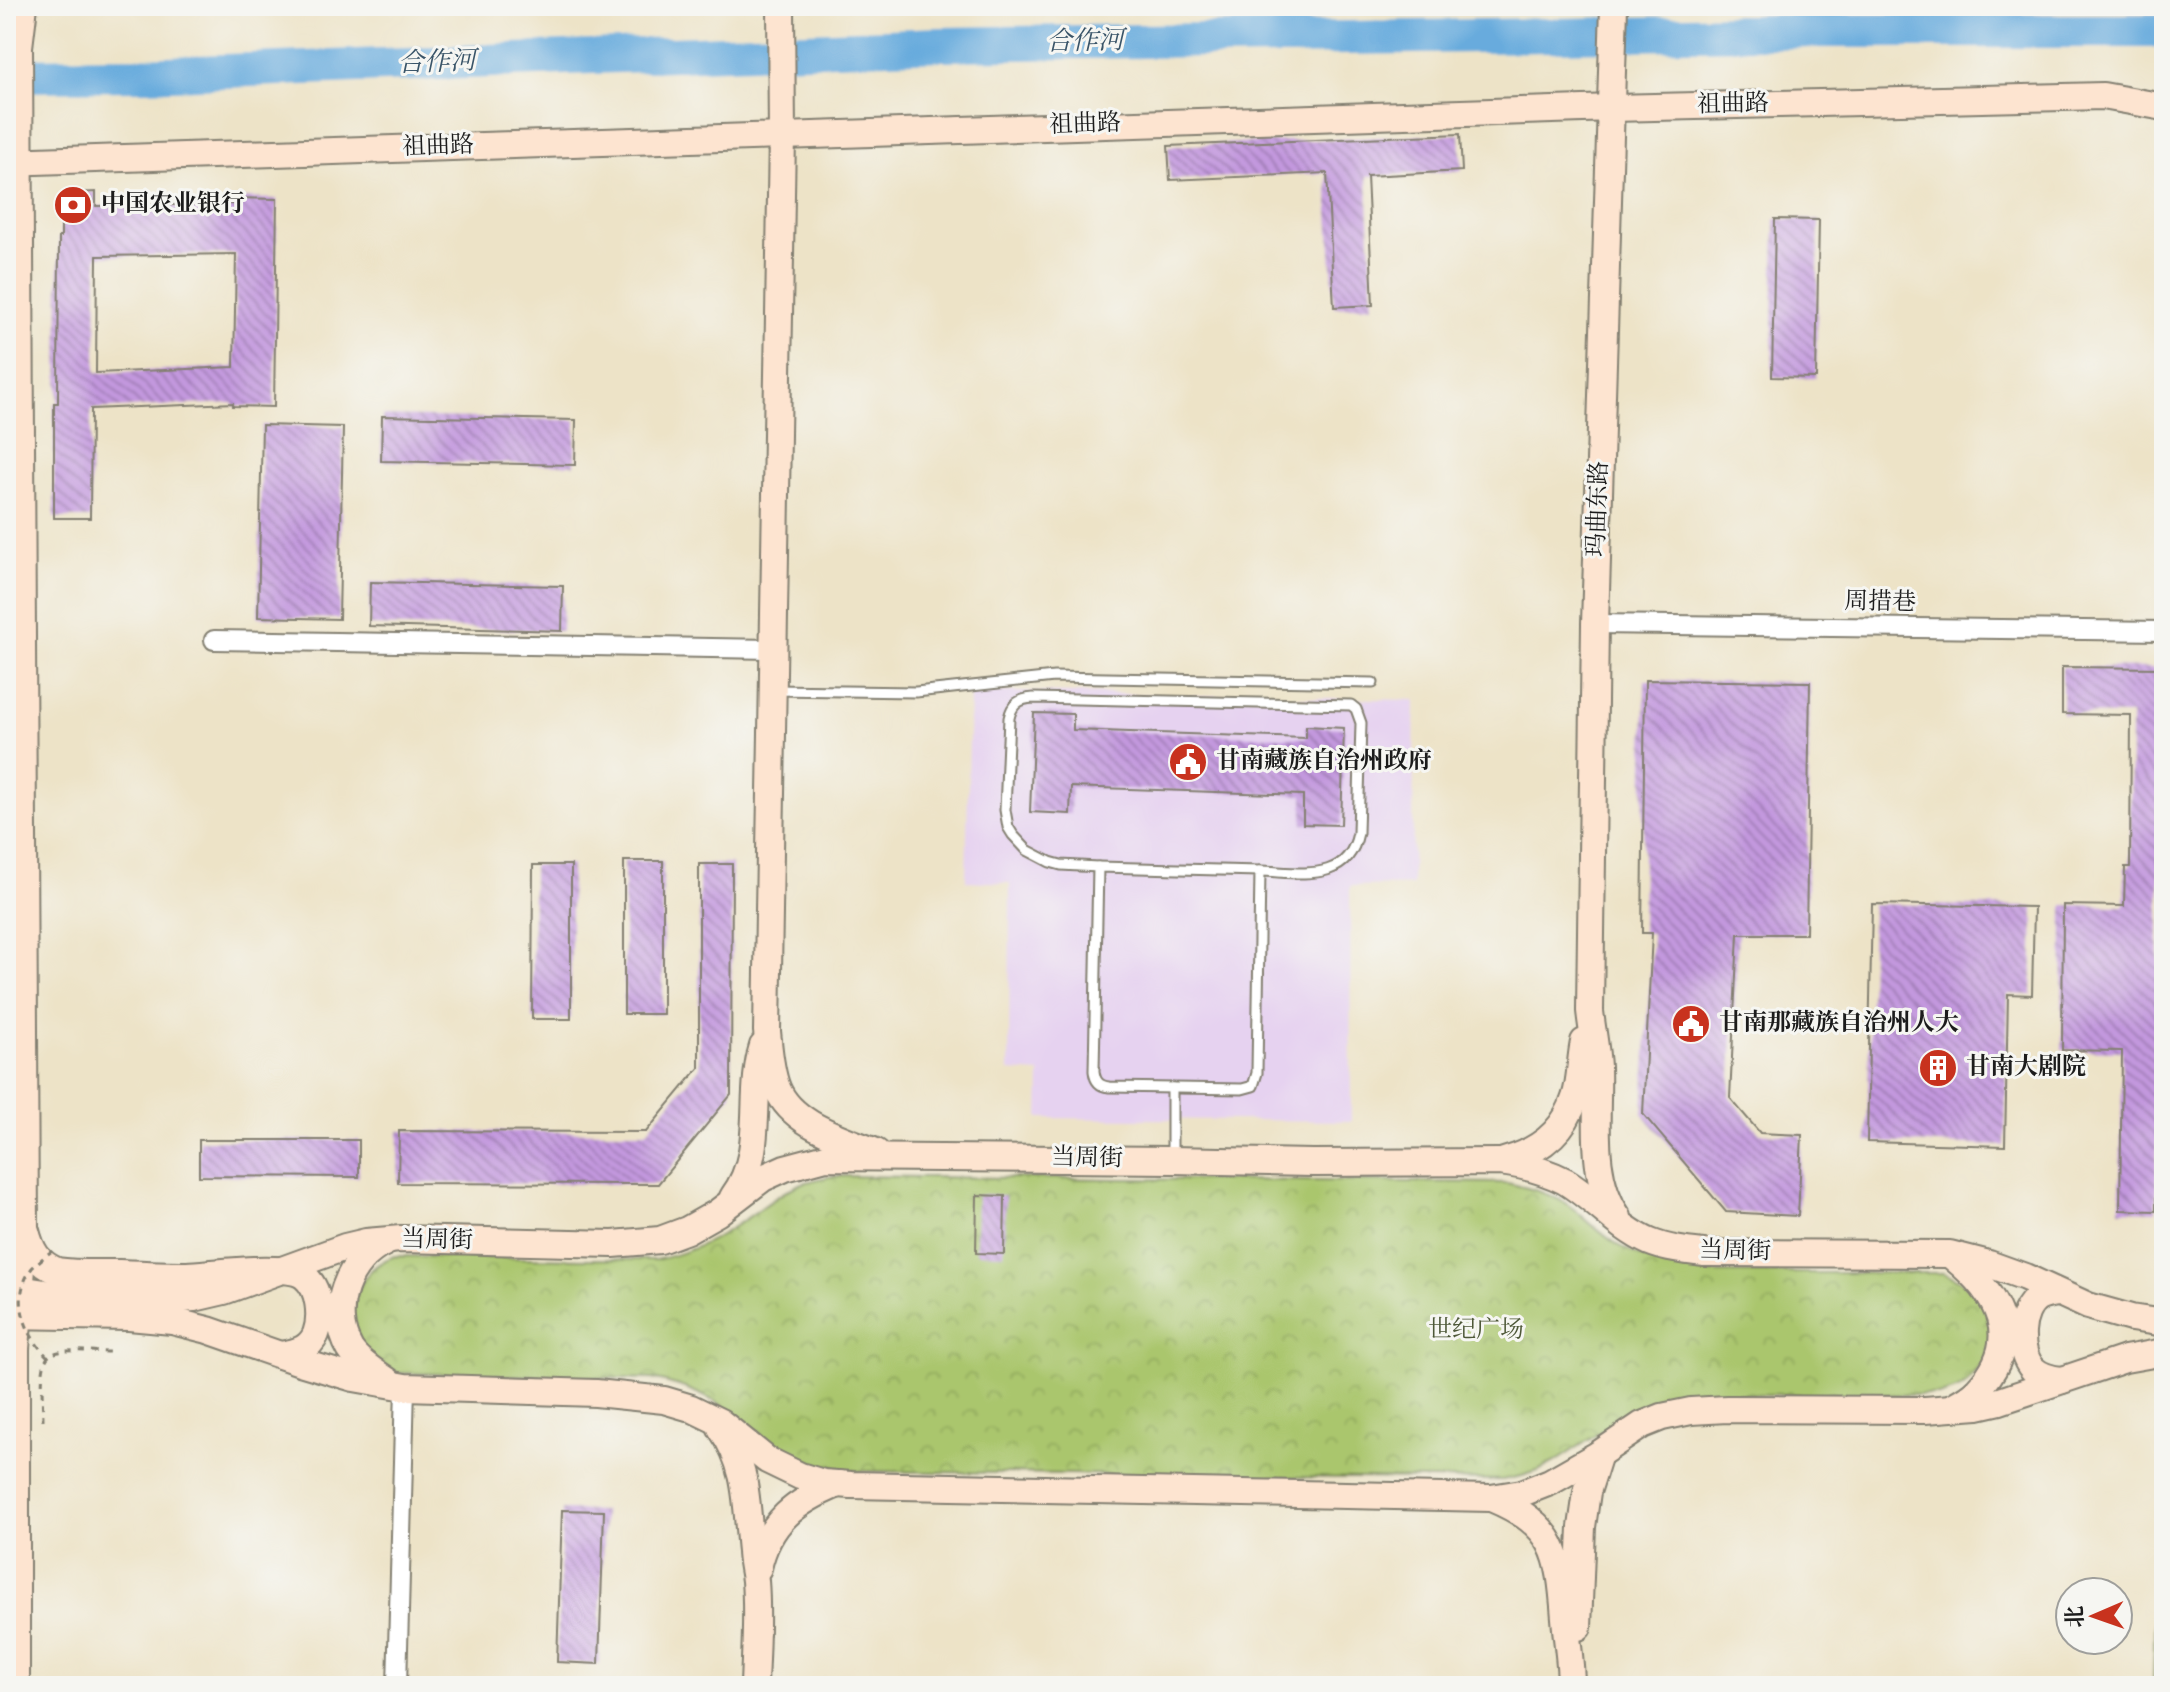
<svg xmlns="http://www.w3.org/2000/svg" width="2170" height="1692" viewBox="0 0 2170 1692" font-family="Vollkorn,'Noto Serif SC',serif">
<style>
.built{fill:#e6d2f0}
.park{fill:url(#park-crowns);stroke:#637144;stroke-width:2}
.pitch{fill:#aac66d;stroke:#637144;stroke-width:2}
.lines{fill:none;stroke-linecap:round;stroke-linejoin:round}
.river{stroke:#68abdd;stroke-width:34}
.building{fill:url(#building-back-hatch);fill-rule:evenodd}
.lane-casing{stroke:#848072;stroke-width:13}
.street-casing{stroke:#848072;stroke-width:22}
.secondary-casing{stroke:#848072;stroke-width:30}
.path{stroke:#848072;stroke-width:3;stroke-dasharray:6 6;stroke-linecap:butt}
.lane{stroke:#fff;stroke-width:9}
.street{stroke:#fff;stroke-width:18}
.secondary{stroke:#fde4d0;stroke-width:26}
.path-bridge{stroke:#848072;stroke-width:3;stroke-dasharray:6 6;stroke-linecap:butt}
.labels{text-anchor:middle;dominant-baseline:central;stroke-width:6;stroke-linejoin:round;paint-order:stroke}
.street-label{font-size:24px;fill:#1c1c1c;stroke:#f6f6f2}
.poi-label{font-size:24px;font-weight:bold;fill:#1c1c1c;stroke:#f6f6f2;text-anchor:start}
.park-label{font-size:24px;fill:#4e5838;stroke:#f6f6f2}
.water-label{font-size:26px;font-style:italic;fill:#3a5569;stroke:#f6f6f2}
</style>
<defs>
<pattern id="park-crowns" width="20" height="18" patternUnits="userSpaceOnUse" patternTransform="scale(2)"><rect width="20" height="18" fill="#aac66d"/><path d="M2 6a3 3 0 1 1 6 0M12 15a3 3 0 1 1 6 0" fill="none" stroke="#92aa5e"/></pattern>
<pattern id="building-back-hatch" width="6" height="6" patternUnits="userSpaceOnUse" patternTransform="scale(2)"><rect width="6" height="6" fill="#c398de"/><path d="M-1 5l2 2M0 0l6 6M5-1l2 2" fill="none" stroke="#9e7bb3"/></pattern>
</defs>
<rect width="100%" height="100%" fill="#f6f6f2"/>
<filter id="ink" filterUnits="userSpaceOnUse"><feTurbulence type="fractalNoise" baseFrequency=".0125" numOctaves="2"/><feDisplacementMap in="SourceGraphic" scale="16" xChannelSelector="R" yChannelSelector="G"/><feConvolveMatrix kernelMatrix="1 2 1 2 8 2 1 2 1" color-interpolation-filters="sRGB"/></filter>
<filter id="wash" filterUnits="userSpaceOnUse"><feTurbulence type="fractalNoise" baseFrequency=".006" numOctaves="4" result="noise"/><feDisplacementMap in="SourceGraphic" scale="32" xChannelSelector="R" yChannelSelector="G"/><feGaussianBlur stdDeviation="1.8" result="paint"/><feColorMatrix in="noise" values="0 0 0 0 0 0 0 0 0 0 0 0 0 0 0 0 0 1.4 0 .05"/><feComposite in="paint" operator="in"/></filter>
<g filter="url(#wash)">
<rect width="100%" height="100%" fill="#ede3c7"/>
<polygon class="built" points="970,691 1415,700 1412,885 1350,886 1351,1121 1039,1118 1040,1073 1009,1071 1010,883 966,881"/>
<path class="park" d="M835 1176 1507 1183C1529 1188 1553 1194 1571 1207 1588 1220 1602 1236 1620 1246 1648 1262 1680 1269 1710 1273H1943C1949 1275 1955 1278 1960 1281 1992 1301 2001 1343 1976 1372 1963 1388 1962 1389 1941 1395L1710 1394 1671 1400 1633 1411 1555 1462 1538 1471 1522 1476 1502 1480 856 1471C829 1468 804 1461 780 1448 767 1441 757 1431 746 1422 717 1399 687 1386 652 1379L398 1373C388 1367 375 1361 367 1352 362 1348 360 1341 358 1336 344 1304 362 1267 395 1256L655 1260C684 1254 710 1243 735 1226 757 1213 775 1195 798 1185 810 1180 823 1178 835 1176Z"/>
<polygon class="pitch" points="2157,1528 2164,1529 2164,1686 2153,1686"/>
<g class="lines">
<polyline class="river" points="6,75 143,74 941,44 1817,31 2164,31"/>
</g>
<g id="blocks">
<g class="building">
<polygon points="1460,134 1462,171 1367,176 1373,305 1334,307 1327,173 1170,180 1168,146"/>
<path d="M96 192V206L237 204V198L277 199 274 407 233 406V403L91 409 90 518H54V403H58L59 237H61V205L73 193ZM236 254 234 367 96 373 97 256Z"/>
<polygon points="1775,219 1819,220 1816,378 1772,377"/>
<polygon points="382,416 576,420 575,465 381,461"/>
<polygon points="262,425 343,427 339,619 258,617"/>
<polygon points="370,582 563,586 562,631 369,626"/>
<polygon points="2062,667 2164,668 2164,848 2160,848 2156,1211 2120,1210 2122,1051 2062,1050 2063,905 2124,906 2125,867 2130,867 2131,715 2062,714"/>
<polygon points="1645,680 1810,682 1806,934 1738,934 1730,1098 1760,1133 1802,1135 1798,1216 1726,1212 1643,1114 1652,933 1642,933"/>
<polygon points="1034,713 1073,714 1073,730 1306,738 1306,726 1344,728 1341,825 1303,824 1303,795 1071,787 1070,814 1030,812"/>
<rect x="624" y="861" width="39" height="153"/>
<polygon points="699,864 732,864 731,1095 658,1184 398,1183 399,1131 646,1132 699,1068"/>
<polygon points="533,865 571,865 571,1019 532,1019"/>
<polygon points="1872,904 2034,907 2032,995 2008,994 2005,1146 1867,1142"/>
<polygon points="199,1140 359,1140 359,1177 199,1176"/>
<polygon points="977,1195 1005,1196 1004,1254 976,1253"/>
<polygon points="562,1510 604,1511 599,1664 557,1662"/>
</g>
</g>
</g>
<g filter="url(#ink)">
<use href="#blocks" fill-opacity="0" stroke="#848072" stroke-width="2"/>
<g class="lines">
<g class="lane-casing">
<g id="lane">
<polyline points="773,690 916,692 1054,677 1373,683"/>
<path d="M1098 867 1061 865 1050 862 1027 850 1013 835 1008 827 1005 810 1009 718C1012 704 1019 699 1033 698L1351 705 1356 709 1361 723 1358 833C1348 884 1300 872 1260 871"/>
<path d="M1098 867 1260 871 1257 1073 1253 1086 1242 1089 1109 1087C1099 1086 1095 1081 1094 1071Z"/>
<polyline points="1172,1157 1172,1088"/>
</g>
</g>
<g class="street-casing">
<g id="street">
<polyline points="1595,624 2164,631"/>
<polyline points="214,640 773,649"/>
<polyline points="397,1686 405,1387"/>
</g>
</g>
<g class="secondary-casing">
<g id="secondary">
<path d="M781 6 782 136 767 1031C769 1050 770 1070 777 1088 792 1125 842 1138 876 1152"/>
<path d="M1614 6 1595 624 1590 1011C1592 1030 1596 1048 1597 1067 1599 1115 1588 1175 1618 1217"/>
<polyline points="6,162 1613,108 2103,96 2164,107"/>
<path d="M1504 1161C1537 1152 1564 1133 1575 1098 1581 1081 1580 1060 1584 1042"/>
<path d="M733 1197C767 1152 747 1097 763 1046"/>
<path d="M26 1231C31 1251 38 1263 57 1271 77 1274 98 1273 119 1273 142 1274 165 1275 187 1275 211 1274 287 1263 304 1276 320 1288 322 1317 316 1334 309 1350 296 1352 281 1355"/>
<path d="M386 1242C347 1259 328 1311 350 1349 358 1362 375 1372 388 1381"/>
<path d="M6 1287 58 1295 168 1300 194 1298 224 1291 345 1247 366 1242 401 1239 613 1244 660 1240 687 1230 717 1213 763 1178 785 1168 826 1157 1172 1160 1313 1163 1500 1162C1523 1165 1544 1170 1565 1181 1595 1199 1618 1228 1650 1242 1667 1249 1686 1251 1704 1253L1950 1254 1989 1264 2025 1277 2088 1306 2131 1318 2164 1323"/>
<path d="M2057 1293C2051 1294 2044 1295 2038 1298 2018 1311 2017 1352 2033 1369 2041 1377 2051 1379 2062 1380"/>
<polyline points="6,1315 129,1317 172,1321 208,1330 300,1362 354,1378 405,1387 596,1393 664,1400 691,1408 720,1422 767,1460 800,1476 823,1483 851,1485 1491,1498 1522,1493 1550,1482 1599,1454 1642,1425 1662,1417 1691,1411 1727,1409 1925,1410 1978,1406 2000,1401 2125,1359 2164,1352"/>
<path d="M1952 1407C1961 1402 1971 1397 1978 1389 2025 1339 1998 1294 1953 1257"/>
<path d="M721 1428C749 1468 746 1505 751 1551 751 1561 754 1571 755 1581 758 1616 755 1652 754 1686"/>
<path d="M1491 1498C1556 1525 1560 1553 1565 1618 1567 1643 1571 1661 1571 1686"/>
<path d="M758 1568C768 1522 796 1501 838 1484"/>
<polyline points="1578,1627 1582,1527 1587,1492 1599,1454"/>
<polyline points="16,1686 16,1349 25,1228 19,47 24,6"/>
</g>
</g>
<path class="path" d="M43 1420C43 1406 39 1367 48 1357 56 1347 97 1352 110 1352"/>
<use href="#lane" class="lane"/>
<use href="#street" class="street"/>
<use href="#secondary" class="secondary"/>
<g class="path-bridge">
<path d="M6 1265C20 1288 21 1317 6 1339"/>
<path d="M48 1357C25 1335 10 1297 32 1268 38 1262 45 1256 52 1251"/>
</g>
</g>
</g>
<defs>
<g id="bank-disc" transform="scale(2)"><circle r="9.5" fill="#c8321e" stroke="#f6f6f2"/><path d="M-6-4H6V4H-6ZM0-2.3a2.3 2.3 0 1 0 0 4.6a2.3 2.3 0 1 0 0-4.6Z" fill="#fff"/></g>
<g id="civic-disc" transform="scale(2)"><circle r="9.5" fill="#c8321e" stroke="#f6f6f2"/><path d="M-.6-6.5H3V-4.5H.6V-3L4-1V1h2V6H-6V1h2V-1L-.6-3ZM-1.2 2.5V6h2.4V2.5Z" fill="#fff"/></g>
<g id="building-disc" transform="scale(2)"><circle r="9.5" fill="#c8321e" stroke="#f6f6f2"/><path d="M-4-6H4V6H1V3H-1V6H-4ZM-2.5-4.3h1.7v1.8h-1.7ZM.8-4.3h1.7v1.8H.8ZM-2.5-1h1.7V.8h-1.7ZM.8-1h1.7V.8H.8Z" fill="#fff"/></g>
</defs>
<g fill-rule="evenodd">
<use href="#bank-disc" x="73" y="205"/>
<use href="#civic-disc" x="1188" y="762"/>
<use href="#civic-disc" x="1691" y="1024"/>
<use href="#building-disc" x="1938" y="1068"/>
</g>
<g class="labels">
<g class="street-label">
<text transform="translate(1733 105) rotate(-1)">祖曲路</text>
<text transform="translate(1085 125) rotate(-2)">祖曲路</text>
<text transform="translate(438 147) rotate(-2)">祖曲路</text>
<text transform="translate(1599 509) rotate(-88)">玛曲东路</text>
<text transform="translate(1880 603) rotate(1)">周措巷</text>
<text transform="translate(1087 1159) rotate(1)">当周街</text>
<text transform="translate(437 1241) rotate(1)">当周街</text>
<text transform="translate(1735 1252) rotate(1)">当周街</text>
</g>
<g class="poi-label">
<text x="101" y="205">中国农业银行</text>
<text x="1216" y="762">甘南藏族自治州政府</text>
<text x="1719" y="1024">甘南那藏族自治州人大</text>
<text x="1966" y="1068">甘南大剧院</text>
</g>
<g class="park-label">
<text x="1476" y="1331">世纪广场</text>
</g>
<g class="water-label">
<text transform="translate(1085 42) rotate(-1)">合作河</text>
<text transform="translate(437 63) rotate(-2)">合作河</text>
</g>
</g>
<rect width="2170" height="1692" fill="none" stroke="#f6f6f2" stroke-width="32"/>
<g transform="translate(2094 1616) rotate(268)"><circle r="38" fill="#f6f6f2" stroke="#9f9f9c" stroke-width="2"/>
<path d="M0-6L14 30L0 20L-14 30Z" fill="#c8321e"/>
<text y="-12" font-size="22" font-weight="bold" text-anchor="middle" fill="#1c1c1c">北</text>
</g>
</svg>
